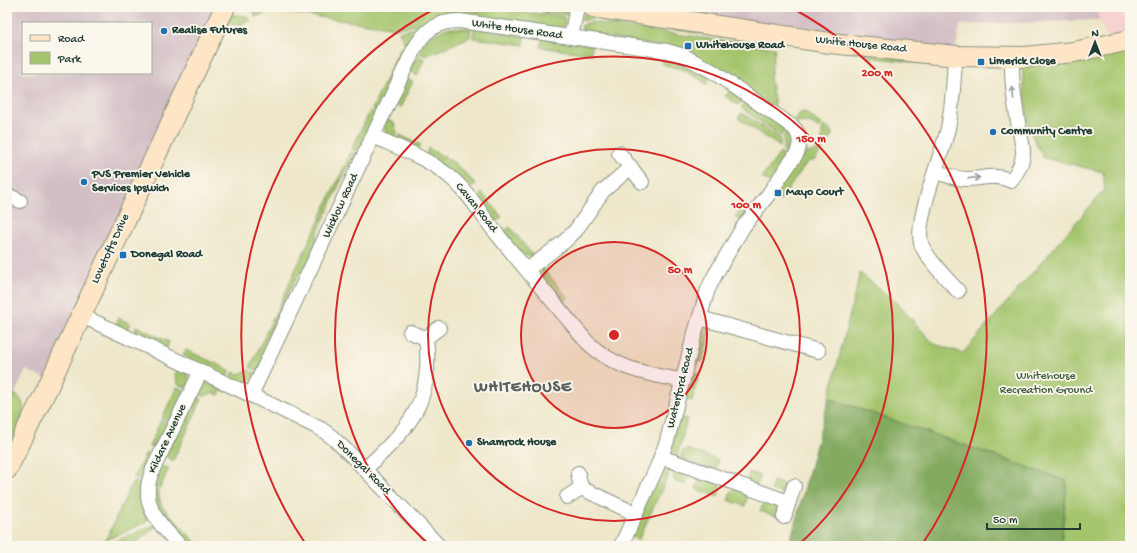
<svg xmlns="http://www.w3.org/2000/svg" width="1137" height="553" viewBox="0 0 1137 553" font-family="'Gochi Hand',sans-serif">
<style>
.built{fill:#f7d0ce}
.industrial{fill:#d2bec4;fill-rule:evenodd}
.green{fill:#a5c56d;stroke:#628150}
.forest{fill:#84aa60;stroke:#52744a}
.lines{fill:none;stroke-linecap:round;stroke-linejoin:round}
.street-casing{stroke:#86927f;stroke-width:16}
.secondary-casing{stroke:#86927f;stroke-width:22}
.street{stroke:#fff;stroke-width:14}
.secondary{stroke:#fee5c5;stroke-width:20}
.oneway{stroke:#8f9e9a}
.ring{fill:none;stroke:#d62828;stroke-width:2}
.poi-dot{fill:#1f6fb2;stroke:#fbf7ec;stroke-width:1.5}
.labels{text-anchor:middle;dominant-baseline:central;stroke-width:3.5;stroke-linejoin:round;paint-order:stroke}
.street-label{font-size:12px;fill:#1f3d34;stroke:#fbf7ec}
.poi-label{font-size:12px;font-weight:bold;fill:#1f3d34;stroke:#fbf7ec;text-anchor:start}
.park-label{font-size:12px;fill:#405f42;stroke:#fbf7ec}
.district-label{font-size:16px;font-weight:bold;letter-spacing:1px;fill:#5a5f61;stroke:#fbf7ec}
.centre{fill:#d62828;stroke:#fbf7ec;stroke-width:2}
.ring-label{font-size:12px;text-anchor:middle;font-weight:bold;fill:#d62828;stroke:#fbf7ec;stroke-width:3.5;stroke-linejoin:round;paint-order:stroke}
</style>
<rect width="100%" height="100%" fill="#fbf7ec"/>
<filter id="ink" filterUnits="userSpaceOnUse"><feTurbulence type="fractalNoise" baseFrequency=".025" numOctaves="2"/><feDisplacementMap in="SourceGraphic" scale="8" xChannelSelector="R" yChannelSelector="G"/><feConvolveMatrix kernelMatrix="1 2 1 2 8 2 1 2 1" color-interpolation-filters="sRGB"/></filter>
<filter id="wash" filterUnits="userSpaceOnUse"><feTurbulence type="fractalNoise" baseFrequency=".012" numOctaves="4" result="noise"/><feDisplacementMap in="SourceGraphic" scale="16" xChannelSelector="R" yChannelSelector="G"/><feGaussianBlur stdDeviation="0.9" result="paint"/><feColorMatrix in="noise" values="0 0 0 0 0 0 0 0 0 0 0 0 0 0 0 0 0 1.4 0 .05"/><feComposite in="paint" operator="in"/></filter>
<g filter="url(#wash)">
<rect width="100%" height="100%" fill="#eee7ca"/>
<polygon class="built" points="1094,7 1130,7 1130,40 1110,44"/>
<g class="industrial">
<path d="M7 7H225L50 381 26 370 7 410ZM23 23H151V73H23Z"/>
<polygon points="594,7 1094,7 1100,20 960,25 955,55"/>
</g>
<g class="green">
<polygon points="263,7 267,7 269,12 255,17 254,12"/>
<polygon points="274,7 485,7 472,15 447,13 430,19 422,24 396,28 276,11"/>
<polygon points="489,7 564,17 565,20 564,26 561,28 552,27 551,31 475,19 476,15"/>
<polygon points="545,8 565,10 568,12 569,15 542,12"/>
<polygon points="586,13 776,44 590,18 584,21 581,19 583,15"/>
<path d="M232 15 247 16 251 20C242 24 236 27 226 23Z"/>
<polygon points="590,22 775,48 770,78 775,105 773,108 692,54 693,51 683,47 681,50 584,33 581,26"/>
<polygon points="428,26 410,48 406,46 399,31"/>
<polygon points="446,28 471,28 470,37 426,56 419,53 426,39"/>
<polygon points="474,28 524,36 524,45 473,38"/>
<polygon points="543,38 592,45 591,54 540,47"/>
<polygon points="1130,39 1130,546 1061,546 1067,481 829,398 860,273 896,302 934,344 963,353 1105,189 1103,172 1044,158 1028,128 1022,65"/>
<polygon points="401,47 408,51 379,112 372,109"/>
<polygon points="870,52 947,64 948,66 868,57"/>
<polygon points="663,55 709,74 707,84 684,70 662,64"/>
<polygon points="418,56 424,59 417,76 409,70"/>
<polygon points="404,79 413,81 400,108 394,103"/>
<polygon points="732,89 741,96 741,101 738,105 725,96"/>
<polygon points="750,102 785,127 785,130 781,136 741,108 745,103"/>
<polygon points="370,111 378,115 362,149 358,150 357,151 352,149"/>
<path d="M805 112 822 125 820 128H818C811 122 804 122 795 123V119L800 113Z"/>
<polygon points="742,113 780,138 780,147 738,118"/>
<path d="M386 119 394 123 397 133 394 142C385 135 383 130 386 119Z"/>
<path d="M824 126 831 131 832 135 815 160 807 162 780 201 775 198 776 196 773 194C782 182 792 165 801 156 807 151 815 154 820 147 824 140 820 133 824 126Z"/>
<path d="M786 132C794 138 793 146 788 154L782 150C786 143 781 140 786 132Z"/>
<polygon points="400,135 421,145 415,152 396,143"/>
<polygon points="428,148 453,162 476,184 472,187 468,188 426,157"/>
<polygon points="351,152 359,156 357,160 350,163 341,182 338,181"/>
<polygon points="780,153 786,156 787,159 770,182 762,178"/>
<polygon points="337,182 340,183 324,219 320,218"/>
<polygon points="482,193 502,217 499,220 493,221 477,200"/>
<polygon points="744,205 750,211 740,220 735,217"/>
<polygon points="320,219 323,220 317,234 316,247 305,270 297,277 292,287 288,285"/>
<path d="M510 227 534 257C520 257 513 245 504 235L506 230Z"/>
<path d="M542 267 568 298 563 302H559C551 292 539 281 542 267Z"/>
<polygon points="288,287 291,288 268,337 268,350 258,371 250,367"/>
<polygon points="118,318 131,324 125,332 116,327"/>
<polygon points="136,326 169,342 167,347 163,349 135,336"/>
<path d="M709 326 711 327 702 362 693 360C696 349 697 330 709 326Z"/>
<polygon points="186,350 230,370 226,379 183,355"/>
<polygon points="178,368 186,372 189,378 188,387 185,387 178,384 175,375"/>
<path d="M248 370 256 374C247 386 242 384 229 380L233 372 239 374Z"/>
<polygon points="693,373 699,374 692,401 685,399 683,397 689,375"/>
<polygon points="209,383 222,389 219,395 213,393 204,396 198,393 202,385"/>
<polygon points="177,387 184,390 171,422 162,418"/>
<path d="M14 394C36 405 14 437 7 452V410Z"/>
<polygon points="197,396 202,399 173,461 165,455"/>
<polygon points="681,418 687,419 677,457 672,451 671,446 678,419"/>
<polygon points="161,420 170,424 159,448 149,447"/>
<polygon points="686,449 718,460 716,468 713,470 680,458 683,451"/>
<polygon points="146,453 153,461 144,482 134,477"/>
<polygon points="160,466 169,468 160,488 152,486"/>
<polygon points="667,467 672,467 638,541 631,535 661,470"/>
<polygon points="676,468 689,472 689,476 686,485 675,481 673,476"/>
<polygon points="749,472 761,476 757,485 747,482"/>
<polygon points="702,477 721,483 718,497 696,489 699,479"/>
<polygon points="133,481 143,485 150,517 146,522 106,540"/>
<polygon points="773,481 788,486 784,491 781,493 771,490"/>
<polygon points="735,488 748,493 745,506 728,500 731,492"/>
<polygon points="152,489 158,491 161,505 199,546 186,546 162,520"/>
<polygon points="766,499 777,504 779,511 778,517 760,511"/>
<polygon points="154,525 156,526 133,546 104,546"/>
</g>
<polygon class="forest" points="829,398 1067,481 1061,546 789,546"/>
</g>
<g filter="url(#ink)">
<g class="lines">
<g class="street-casing">
<g id="street">
<polyline points="571,37 577,7"/>
<path d="M955 55C954 80 953 104 948 128 942 156 915 219 921 243 925 257 948 280 958 291"/>
<path d="M373 136C399 148 427 158 449 176 469 192 481 215 497 234 527 271 557 306 587 342 616 370 646 373 683 381"/>
<polyline points="619,153 642,182"/>
<path d="M936 172C946 175 956 179 967 179 983 179 997 173 1011 181 1017 172 1023 163 1023 153 1023 142 1019 132 1018 122 1014 100 1011 79 1012 57"/>
<polyline points="7,195 20,201"/>
<polyline points="527,270 565,241 576,230 603,191 631,167"/>
<polyline points="80,315 272,405 321,429 332,437 349,453 439,546"/>
<polyline points="700,318 818,351"/>
<polyline points="410,332 426,338 439,328"/>
<path d="M251 395 413 51C424 31 435 21 460 21L667 51 684 56 712 71 793 127C801 135 801 143 797 153L768 195 743 227 715 275 708 289 692 343 667 441 657 467 621 546"/>
<polyline points="661,457 789,502"/>
<path d="M365 469C409 428 434 402 426 338"/>
<polyline points="581,488 636,514"/>
<polyline points="567,497 581,488 578,473"/>
<polyline points="784,517 794,486"/>
<path d="M180 546C158 522 138 504 153 469L201 371"/>
</g>
</g>
<g class="secondary-casing">
<g id="secondary">
<polyline points="593,7 830,43 956,56 1024,57 1074,52 1130,40"/>
<polyline points="7,469 45,393 225,7"/>
</g>
</g>
<use href="#street" class="street"/>
<use href="#secondary" class="secondary"/>
</g>
<defs><path id="oneway-shaft" d="M-6 0H5M1.5-3L5.5 0L1.5 3" fill="none" stroke-width="1.6" stroke-linecap="round" stroke-linejoin="round"/></defs>
<g class="oneway">
<use href="#oneway-shaft" transform="translate(1013 93) rotate(-96)"/>
<use href="#oneway-shaft" transform="translate(974 178) rotate(-6)"/>
</g>
</g>
<circle cx="614" cy="335" r="93" fill="#d62828" fill-opacity=".12"/>
<g class="ring">
<circle cx="614" cy="335" r="93"/>
<circle cx="614" cy="335" r="186"/>
<path d="M431 546A279 279 0 1 1 797 546"/>
<path d="M307 546A372 372 0 0 1 436 8M792 8A372 372 0 0 1 921 546"/>
</g>
<g class="poi-dot">
<circle cx="164" cy="31" r="4"/>
<rect x="684" y="42" width="8" height="8" rx="2"/>
<rect x="977" y="58" width="8" height="8" rx="2"/>
<circle cx="993" cy="132" r="4"/>
<circle cx="84" cy="182" r="4"/>
<rect x="774" y="189" width="8" height="8" rx="2"/>
<rect x="119" y="251" width="8" height="8" rx="2"/>
<circle cx="469" cy="443" r="4"/>
</g>
<g class="labels">
<g class="street-label">
<text transform="translate(517 30) rotate(8)">White House Road</text>
<text transform="translate(861 45) rotate(6)">White House Road</text>
<text transform="translate(341 206) rotate(-65)">Wicklow Road</text>
<text transform="translate(476 208) rotate(51)">Cavan Road</text>
<text transform="translate(111 249) rotate(-65)">Lovetofts Drive</text>
<text transform="translate(681 388) rotate(-76)">Waterford Road</text>
<text transform="translate(168 439) rotate(-65)">Kildare Avenue</text>
<text transform="translate(363 468) rotate(45)">Donegal Road</text>
</g>
<g class="poi-label">
<text x="172" y="31">Realise Futures</text>
<text x="696" y="46">Whitehouse Road</text>
<text x="989" y="62">Limerick Close</text>
<text x="1001" y="132">Community Centre</text>
<text x="92" y="175">PVS Premier Vehicle<tspan x="92" dy="14">Services Ipswich</tspan></text>
<text x="786" y="193">Mayo Court</text>
<text x="131" y="255">Donegal Road</text>
<text x="477" y="443">Shamrock House</text>
</g>
<g class="park-label">
<text x="1046" y="377">Whitehouse<tspan x="1046" dy="14">Recreation Ground</tspan></text>
</g>
<g class="district-label">
<text x="523" y="388">WHITEHOUSE</text>
</g>
</g>
<circle cx="614" cy="335" r="6" class="centre"/>
<g class="ring-label">
<text x="877" y="76">200 m</text>
<text x="811" y="142">150 m</text>
<text x="746" y="208">100 m</text>
<text x="680" y="273">50 m</text>
</g>
<rect width="1137" height="553" fill="none" stroke="#fbf7ec" stroke-width="24"/>
<rect x="22" y="22" width="130" height="52" fill="#fbf7ec" stroke="#a3ada2"/>
<rect x="30" y="35" width="20" height="6" fill="#fee5c5" stroke="#a3ada2"/>
<text x="58" y="42" font-size="12" fill="#1f3d34">Road</text>
<rect x="30" y="52" width="20" height="12" fill="#a5c56d" stroke="#a3ada2"/>
<text x="58" y="62" font-size="12" fill="#1f3d34">Park</text>
<g transform="translate(1095 42)" stroke="#fbf7ec" stroke-width="3" paint-order="stroke">
<path d="M0-3L7 15L0 10L-7 15Z" fill="#1f3d34"/>
<text y="-6" font-size="11" font-weight="bold" text-anchor="middle" fill="#1f3d34">N</text>
</g>
<path d="M987 523v6h93v-6" fill="none" stroke="#1f3d34" stroke-width="2"/>
<text x="993" y="523" font-size="12" fill="#1f3d34" stroke="#fbf7ec" stroke-width="3" paint-order="stroke">50 m</text>
</svg>
